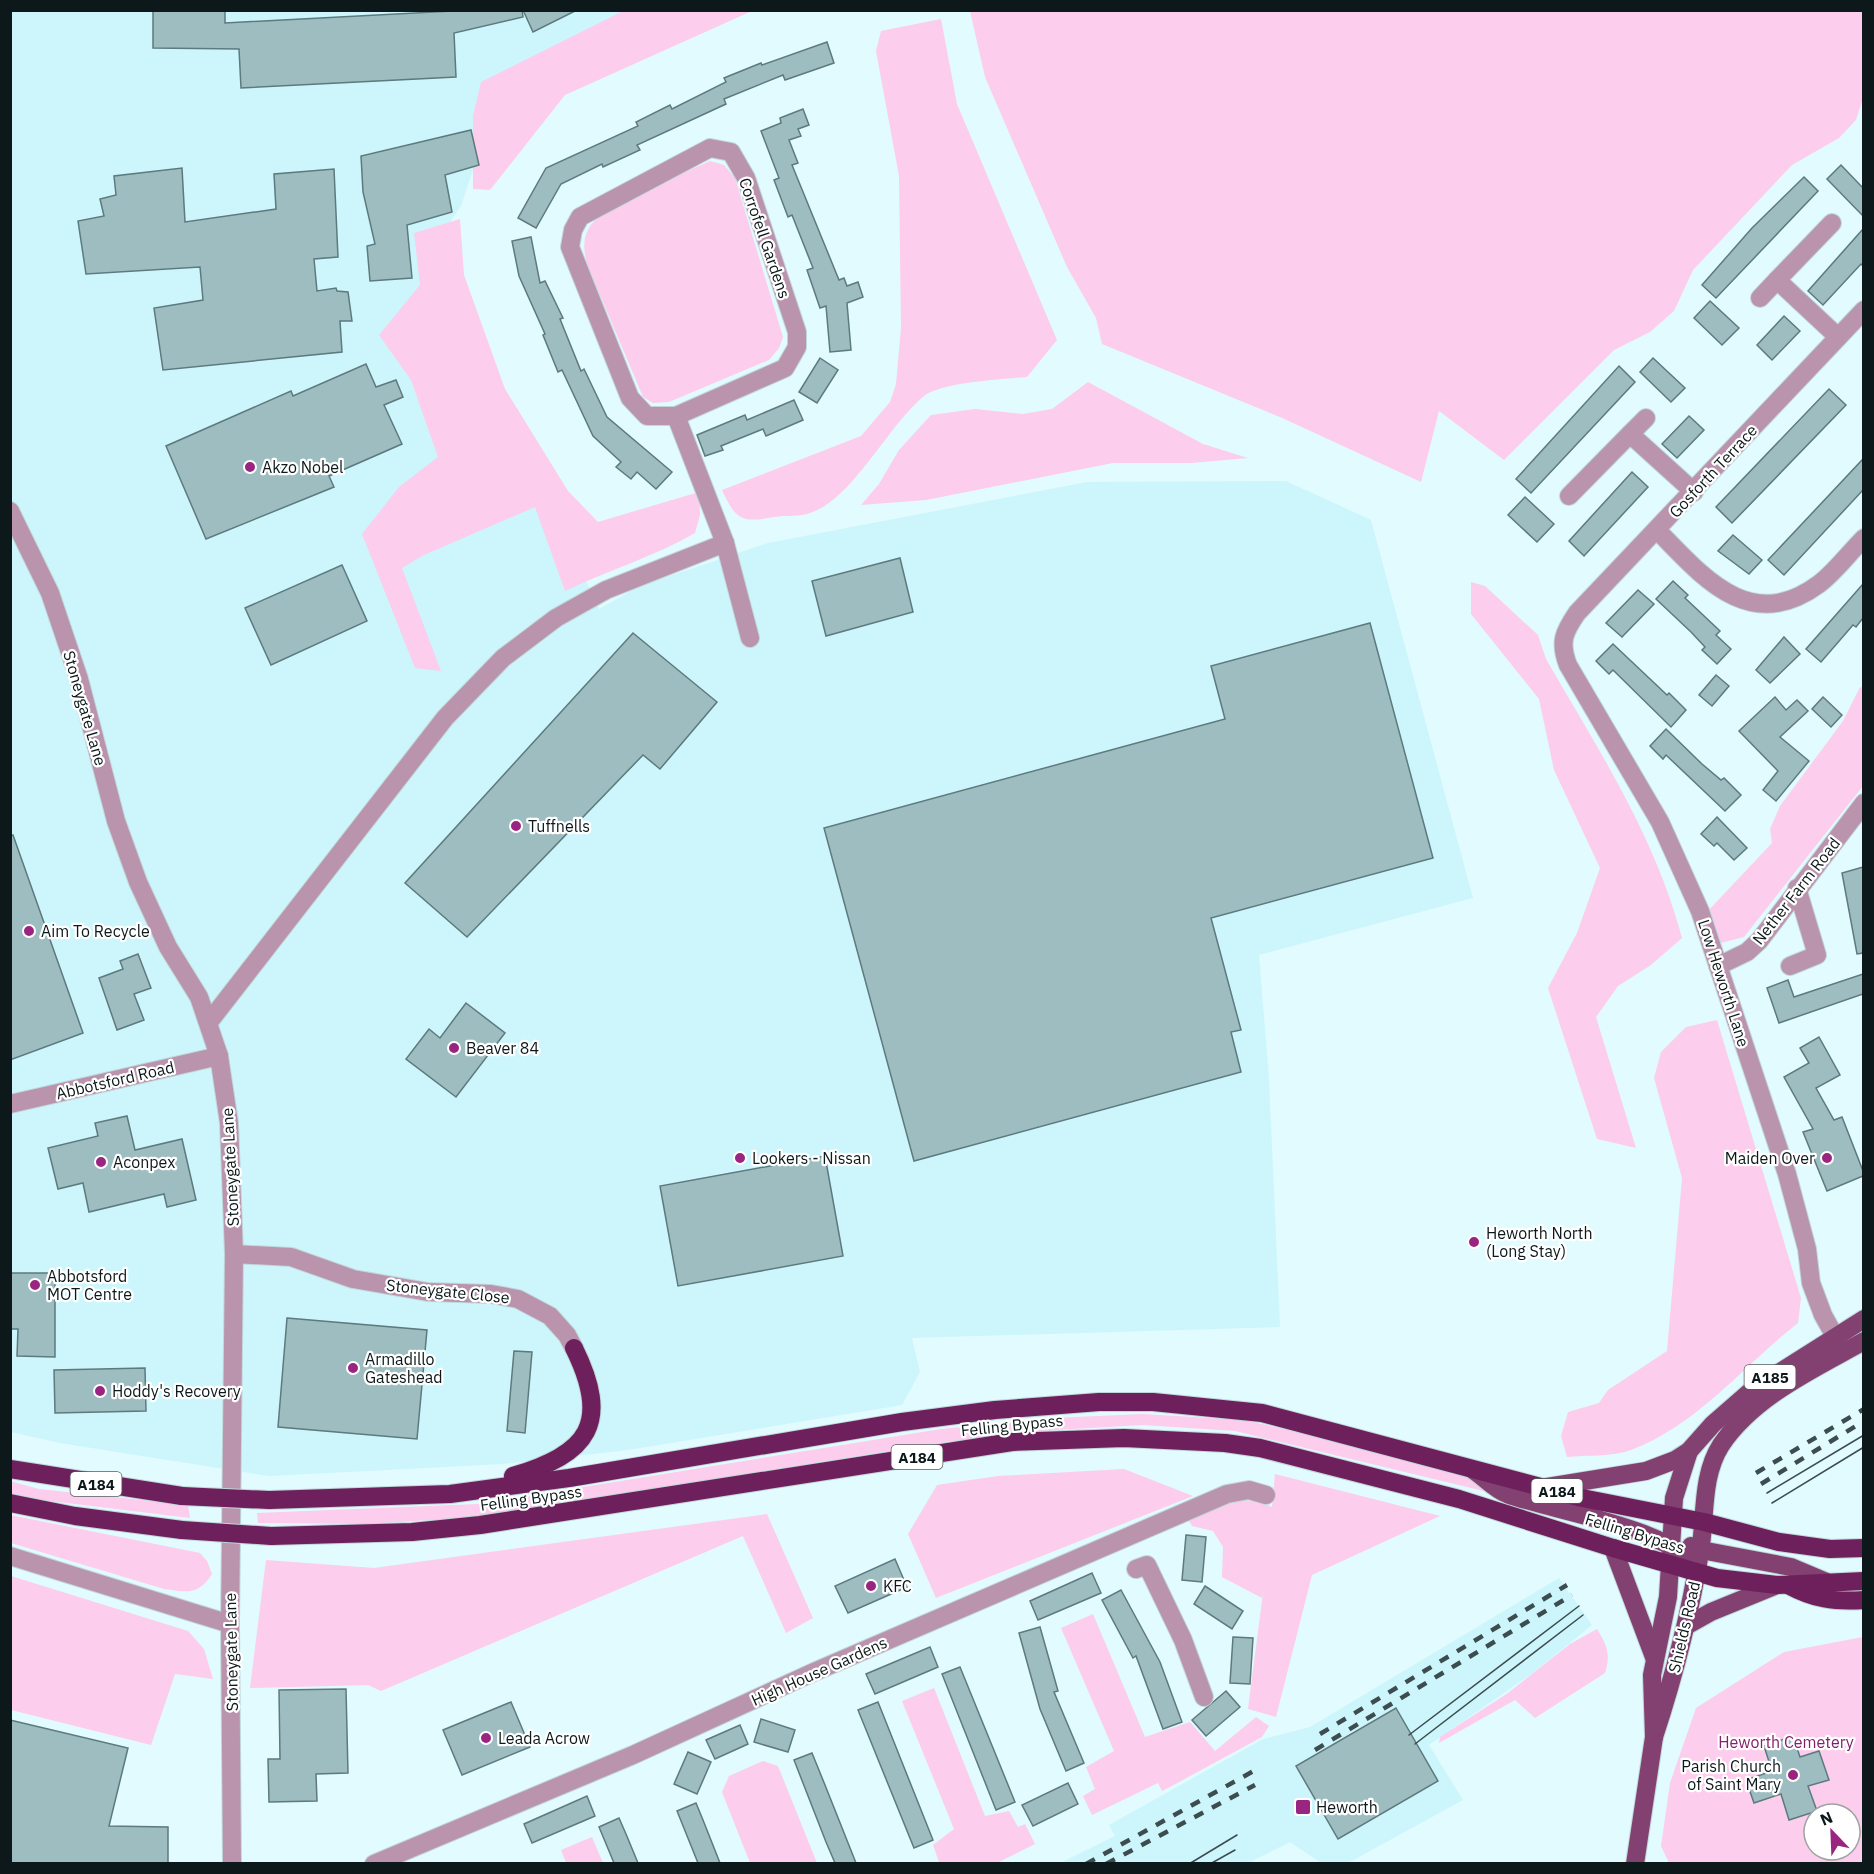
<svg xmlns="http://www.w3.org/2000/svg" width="1874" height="1874" viewBox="0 0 1874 1874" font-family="'IBM Plex Sans',sans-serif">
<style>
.built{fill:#ccf6fb}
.green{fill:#fccdec;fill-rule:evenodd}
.building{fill:#9ebdc1;stroke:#5d7a7e;stroke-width:1.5}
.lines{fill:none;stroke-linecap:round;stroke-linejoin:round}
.minor-casing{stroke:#c0d7da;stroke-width:20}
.major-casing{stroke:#c0d7da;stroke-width:20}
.highway-casing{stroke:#c0d7da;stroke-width:20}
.minor{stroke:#ba93ad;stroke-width:18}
.major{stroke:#824170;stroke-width:18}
.highway{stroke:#6d205b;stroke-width:18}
.tram{stroke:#3d4c4e;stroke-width:1.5}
.rail{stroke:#3d4c4e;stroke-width:4.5;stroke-dasharray:10 10;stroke-linecap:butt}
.highway-bridge-casing{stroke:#c0d7da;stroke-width:20;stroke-linecap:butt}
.highway-bridge{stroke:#6d205b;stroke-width:18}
.poi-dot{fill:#9a2580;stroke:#fff;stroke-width:2}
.labels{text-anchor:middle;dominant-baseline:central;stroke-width:4.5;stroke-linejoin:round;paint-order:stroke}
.shield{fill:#fff;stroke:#555d5e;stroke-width:1.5}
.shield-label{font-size:15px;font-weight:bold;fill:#0c1819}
.street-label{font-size:16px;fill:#0c1819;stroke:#fff}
.poi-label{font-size:16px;fill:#0c1819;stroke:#fff;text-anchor:start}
.park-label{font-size:16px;fill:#831f6d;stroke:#fff}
</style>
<rect width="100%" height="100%" fill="#e2fbff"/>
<g class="built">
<polygon points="11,11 637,11 502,82 461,206 433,247 599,609 640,586 768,543 1087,482 1286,481 1371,520 1473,898 1259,955 1269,1079 1280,1327 912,1338 920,1372 902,1405 628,1450 503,1464 269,1476 60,1443 11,1432"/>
<polygon points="1559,1578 1592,1625 1534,1672 1429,1745 1463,1800 1348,1863 1321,1863 1290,1842 1248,1863 1058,1864 1115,1836 1109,1825 1263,1739 1310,1727"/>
</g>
<g class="green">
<polygon points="623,11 752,11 565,95 490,190 473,189 473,116 481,82"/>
<polygon points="970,11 1863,11 1863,98 1856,120 1839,138 1792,165 1693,270 1674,311 1650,332 1614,350 1504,460 1439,411 1421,482 1280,417 1102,344 1096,318 1067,267 985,77"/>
<path d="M941 19 957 104 1057 340 1027 377C1003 379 942 382 924 396 889 424 852 500 810 513 800 517 785 515 774 517 741 523 736 520 722 490L861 436 890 402 896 384 901 328 899 176 876 51 881 31Z"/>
<path d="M710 161 724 165 735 178 783 337 779 348 769 360 669 402 653 403 643 397 587 264C584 252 582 240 589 228 604 203 681 175 710 161Z"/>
<path d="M460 219 464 275 505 389 568 491 598 522 699 492 700 515 695 533C654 557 608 570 565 591L535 507 424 555 402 568 441 671 415 668 362 534 399 487 438 457 411 380 379 335 420 285 414 233Z"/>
<polygon points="1088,382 1203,444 1248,458 1191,463 1113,463 926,500 861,505 879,484 899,450 931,415 975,409 1023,414 1052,409"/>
<path d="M1471 582 1485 586 1538 635 1546 659C1598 749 1655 836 1682 938L1651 965 1618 986 1596 1017 1636 1148 1597 1139 1548 988 1577 933 1600 868 1554 770 1539 699 1471 614Z"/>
<polygon points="1860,687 1863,688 1863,786 1744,937 1721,943 1706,913 1772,843 1770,829 1780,806 1843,721"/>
<path d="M1717 1020 1801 1298 1798 1323C1743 1366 1698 1425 1631 1450 1612 1457 1586 1455 1567 1457L1561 1436 1568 1412 1599 1403 1608 1390 1667 1351 1682 1178 1654 1078 1661 1052 1686 1027Z"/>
<polygon points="1143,1414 1243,1420 1316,1436 1501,1487 1500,1495 1235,1431 1143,1425 1055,1430 945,1442 477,1517 367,1524 258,1523 257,1513 478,1504 941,1429 1053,1418"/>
<polygon points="1124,1469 1193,1496 936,1598 908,1534 937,1485 998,1476"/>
<path d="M1275 1474 1440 1516 1312 1575 1276 1717 1248 1709 1264 1585 1262 1598 1222 1577 1223 1547 1213 1531 1192 1526 1188 1519C1213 1506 1245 1492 1272 1507Z"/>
<polygon points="10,1481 39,1489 188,1505 190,1518 42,1500 11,1493"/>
<polygon points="767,1514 813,1618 786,1633 743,1536 381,1691 368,1685 250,1688 266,1560 374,1568"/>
<path d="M10 1515 200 1553 207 1561 212 1574C198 1596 187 1592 164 1589L11 1543Z"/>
<polygon points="11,1576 188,1631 204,1649 213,1679 175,1674 151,1745 11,1710"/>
<polygon points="1093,1614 1145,1737 1190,1722 1215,1751 1256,1717 1269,1726 1262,1737 1170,1787 1162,1791 1158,1783 1092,1815 1083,1796 1095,1789 1086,1767 1114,1751 1061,1628"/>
<path d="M1597 1629C1607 1645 1611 1655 1605 1673L1535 1718 1515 1700 1439 1743 1440 1737 1508 1693 1570 1644Z"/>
<path d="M1863 1637V1863H1669L1661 1846 1670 1783 1696 1708 1784 1652ZM1814 1814H1850V1850H1814Z"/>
<polygon points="934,1688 985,1816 1009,1811 1018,1827 1025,1824 1035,1844 997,1863 936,1863 939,1862 933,1845 954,1829 902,1701"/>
<polygon points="763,1761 778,1766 817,1863 750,1863 722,1792 729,1776"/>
<polygon points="592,1837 603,1863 566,1863 561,1850"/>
</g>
<g class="building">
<polygon points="153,10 225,10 225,23 472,10 522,10 523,17 454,33 456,77 241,88 239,49 153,48"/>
<polygon points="523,10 577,10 533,32"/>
<polygon points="827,42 834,63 785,80 783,75 724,99 726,104 637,145 640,150 603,167 602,164 561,184 536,228 518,218 546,168 638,126 636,122 670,105 672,109 726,82 724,78 761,63 762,65"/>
<polygon points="803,109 809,125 798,129 801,136 789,140 798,163 792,165 839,280 844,278 847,286 858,282 863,297 847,303 851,350 830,352 826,306 820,308 807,270 813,268 792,215 788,217 774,180 779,178 761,131 781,123 780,118"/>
<polygon points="471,130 479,165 445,175 452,212 407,225 412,278 370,281 367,246 375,244 363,192 361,156"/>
<polygon points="1841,165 1863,188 1863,216 1827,179"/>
<polygon points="182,168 185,222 276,209 274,174 334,169 338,257 314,259 317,291 336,288 337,291 348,292 352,321 340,321 342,352 163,370 154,308 203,300 200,267 86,274 78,221 104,216 100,199 116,195 114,176"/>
<polygon points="1804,177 1818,191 1716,298 1702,285 1752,228"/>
<polygon points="1863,229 1863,266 1861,264 1823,305 1808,291"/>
<polygon points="531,237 540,283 545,281 563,318 560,319 581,371 584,369 607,417 672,472 656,489 637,472 631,479 616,467 621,462 593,436 562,370 558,372 543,335 545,334 519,276 512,241"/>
<polygon points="1710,301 1739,328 1722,345 1694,318"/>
<polygon points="1784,316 1800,331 1772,360 1757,345"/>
<polygon points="820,358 838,370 817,403 799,392"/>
<polygon points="1653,358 1685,388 1671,402 1640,372"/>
<polygon points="366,364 376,387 396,380 403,397 384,405 402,444 329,476 334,487 206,539 166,446 291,391 293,396"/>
<polygon points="1619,366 1635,382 1531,493 1516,479"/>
<polygon points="1829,389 1846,405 1732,523 1716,507"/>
<polygon points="794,400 803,420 766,436 763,429 721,446 723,450 705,456 697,435 745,415 747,420"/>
<polygon points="1689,416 1704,430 1677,458 1662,444"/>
<polygon points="1863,459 1863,490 1784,575 1768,560"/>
<polygon points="1632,472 1648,487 1584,556 1569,541"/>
<polygon points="1525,497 1554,524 1537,542 1508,515"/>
<polygon points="1733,535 1762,560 1749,574 1718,551"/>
<polygon points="900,558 913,612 826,636 812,581"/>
<polygon points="342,565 367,621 271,665 245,608"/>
<polygon points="1673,581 1688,595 1685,598 1720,631 1716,635 1731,649 1717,664 1702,650 1705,647 1691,632 1656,599"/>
<polygon points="1863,584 1863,618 1856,627 1853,625 1821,662 1806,649"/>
<polygon points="1638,590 1654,604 1622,637 1606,623"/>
<polygon points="1370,623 1433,858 1211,918 1241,1030 1231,1032 1241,1072 914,1161 824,828 1225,719 1211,666"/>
<polygon points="633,633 717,702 660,769 643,755 467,937 405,883"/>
<polygon points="1784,637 1800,654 1770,683 1756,670"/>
<polygon points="1613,644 1667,695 1669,693 1686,710 1671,727 1613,670 1609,674 1596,661"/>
<polygon points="1716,675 1729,686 1712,706 1699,695"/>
<polygon points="1775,697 1786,710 1797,700 1808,711 1780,737 1809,761 1776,801 1763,790 1778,771 1739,731"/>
<polygon points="1823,697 1842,715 1831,727 1812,709"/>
<polygon points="1666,729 1702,764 1721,780 1724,778 1741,795 1725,811 1666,755 1663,759 1650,746"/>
<polygon points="1717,817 1747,848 1734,860 1717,843 1714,846 1701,834"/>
<polygon points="13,835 83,1033 10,1060 10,836"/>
<polygon points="1863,867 1863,953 1857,954 1842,873"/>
<polygon points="138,954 151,988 134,994 144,1020 117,1030 99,978 123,969 120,961"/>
<polygon points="1863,974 1863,994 1779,1023 1767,988 1788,980 1794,997"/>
<polygon points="466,1003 505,1033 456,1097 406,1059 429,1029 440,1038"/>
<polygon points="1819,1037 1840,1075 1816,1088 1834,1120 1842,1117 1863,1171 1863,1176 1827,1191 1803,1132 1813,1129 1784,1077 1809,1063 1800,1048"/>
<polygon points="127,1116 135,1150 182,1139 196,1200 167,1207 164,1194 89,1212 83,1183 58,1189 48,1148 98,1136 95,1123"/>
<polygon points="825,1156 843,1256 678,1286 660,1186"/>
<polygon points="10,1273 55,1273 55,1357 17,1356 18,1329 10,1329"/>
<polygon points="287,1318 427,1330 417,1439 278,1427"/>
<polygon points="514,1351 532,1352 525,1433 507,1431"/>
<polygon points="145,1368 146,1411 55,1413 54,1370"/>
<polygon points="1186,1535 1206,1537 1202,1582 1182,1580"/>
<polygon points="895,1559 907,1587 848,1613 835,1586"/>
<polygon points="1092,1573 1101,1593 1038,1620 1030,1601"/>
<polygon points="1205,1586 1243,1611 1232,1629 1194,1604"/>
<polygon points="1121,1590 1160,1662 1182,1722 1163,1729 1136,1656 1133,1658 1102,1600"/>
<polygon points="1040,1627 1058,1691 1054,1692 1084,1763 1066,1771 1040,1709 1019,1633"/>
<polygon points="1233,1637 1253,1638 1250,1684 1230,1683"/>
<polygon points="930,1647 938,1667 875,1694 866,1674"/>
<polygon points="960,1667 1015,1802 996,1810 942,1674"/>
<polygon points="346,1689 348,1773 316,1774 317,1801 269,1802 268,1759 280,1759 279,1690"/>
<polygon points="1226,1691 1240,1707 1206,1736 1192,1720"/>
<polygon points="511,1702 530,1747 462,1775 443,1730"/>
<polygon points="878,1702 933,1840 914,1848 858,1710"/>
<polygon points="1396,1708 1438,1781 1338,1839 1296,1766"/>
<polygon points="761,1719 795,1730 788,1752 754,1742"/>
<polygon points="10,1720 128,1748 109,1826 168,1827 168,1863 10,1863"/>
<polygon points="740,1725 748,1744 715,1759 706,1740"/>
<polygon points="1793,1736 1800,1757 1819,1751 1829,1780 1808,1786 1817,1811 1789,1820 1781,1794 1754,1803 1746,1780 1772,1771 1764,1746"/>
<polygon points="688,1752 711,1762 697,1794 674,1784"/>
<polygon points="812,1753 825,1785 856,1863 835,1863 826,1842 794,1760"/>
<polygon points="1068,1783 1078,1804 1033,1826 1022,1805"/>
<polygon points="587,1796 595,1816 532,1843 524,1824"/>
<polygon points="696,1803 703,1820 720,1863 698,1863 677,1811"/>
<polygon points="619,1818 626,1834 638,1863 614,1863 599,1827"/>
</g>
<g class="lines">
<g class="minor-casing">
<g id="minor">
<polygon points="710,148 731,152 746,178 797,332 797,347 785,368 676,416 647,416 630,398 570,247 573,230 580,217"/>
<polyline points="1832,223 1777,280 1838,337"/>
<polyline points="1760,298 1777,280"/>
<polyline points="676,416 725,543 750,638"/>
<polyline points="1630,434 1646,418"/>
<polyline points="1569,496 1630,434 1694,492"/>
<polyline points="10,511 50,593 79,679 116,821 138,882 168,947 199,997 219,1056 229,1123 234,1254 230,1624 232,1864"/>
<path d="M1657 530C1703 577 1750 635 1819 584 1835 572 1849 553 1864 538"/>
<polyline points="1718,966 1747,952 1759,941 1864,803"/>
<polyline points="1790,966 1817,955 1797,888"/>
<polyline points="209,1022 445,718 503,658 556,618 606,590 725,543"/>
<polyline points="10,1104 219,1056"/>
<polyline points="234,1254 291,1257 353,1279 428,1292 491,1294 518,1299 550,1316 567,1335 574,1348"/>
<path d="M1843 1351 1823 1315 1811 1283 1807 1249 1787 1174 1700 911 1660 822 1568 665C1559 642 1564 632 1577 613L1864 310"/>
<polyline points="10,1556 230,1624"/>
<polyline points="1136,1569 1147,1565 1183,1640 1204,1697"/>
<polyline points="374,1864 633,1755 814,1672 1227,1494 1249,1490 1266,1495"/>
</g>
</g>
<g class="major-casing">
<g id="major">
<path d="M1473 1470C1484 1477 1495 1490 1507 1494 1548 1510 1684 1530 1696 1572"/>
<polyline points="1547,1487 1646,1471 1675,1460 1689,1451 1713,1424 1752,1390 1864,1319"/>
<polyline points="1691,1546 1701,1550 1791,1567 1829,1583"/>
<polyline points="1613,1548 1654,1657"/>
<polyline points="1686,1626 1711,1612 1777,1585"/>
<path d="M1654 1737C1674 1676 1690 1615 1700 1552 1706 1517 1701 1476 1721 1445 1754 1396 1814 1369 1864 1341"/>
<polyline points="1635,1864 1654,1737 1652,1675 1668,1597 1674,1498 1689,1451"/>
</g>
</g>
<g class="highway-casing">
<g id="highway">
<polyline points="10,1469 182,1496"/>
<path d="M513 1476C589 1454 611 1423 574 1348"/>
<polyline points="269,1500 450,1494 569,1478 902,1422 995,1410 1099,1402 1153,1402 1262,1413 1582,1498 1704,1522 1779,1542 1830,1549 1864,1548"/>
<polyline points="10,1503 75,1516 182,1530"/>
<polyline points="271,1536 412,1532 480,1525 1012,1442 1124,1438 1225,1443 1260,1448 1459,1499 1613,1548 1717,1578 1777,1585 1864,1581"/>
<path d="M1788 1585C1814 1599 1834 1602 1864 1600"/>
</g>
</g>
<use href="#minor" class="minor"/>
<use href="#major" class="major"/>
<use href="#highway" class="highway"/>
<g class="tram">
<polyline points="1767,1493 1864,1435"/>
<polyline points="1772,1503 1864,1447"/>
<polyline points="1409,1735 1579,1606"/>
<polyline points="1415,1744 1583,1615"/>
<polyline points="1189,1864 1237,1835"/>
<polyline points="1210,1864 1235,1850"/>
</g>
<g class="rail">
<polyline points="1756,1473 1864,1409"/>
<polyline points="1761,1484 1864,1421"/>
<polyline points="1320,1734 1567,1585"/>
<polyline points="1315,1750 1572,1595"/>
<polyline points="1086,1864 1259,1768"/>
<polyline points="1106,1864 1255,1785"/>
</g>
<g class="highway-bridge-casing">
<g id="highway-bridge">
<polyline points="182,1496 269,1500"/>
<polyline points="182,1530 271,1536"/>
</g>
</g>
<use href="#highway-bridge" class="highway-bridge"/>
</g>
<g class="poi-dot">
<circle cx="250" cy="467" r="6"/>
<circle cx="516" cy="826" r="6"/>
<circle cx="29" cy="931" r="6"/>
<circle cx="454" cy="1048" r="6"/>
<circle cx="740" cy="1158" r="6"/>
<circle cx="1827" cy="1158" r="6"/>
<circle cx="101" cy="1162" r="6"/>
<circle cx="1474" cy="1242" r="6"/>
<circle cx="35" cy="1285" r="6"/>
<circle cx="353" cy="1368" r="6"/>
<circle cx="100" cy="1391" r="6"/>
<circle cx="871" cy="1586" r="6"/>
<circle cx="486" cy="1738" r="6"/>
<circle cx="1793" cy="1775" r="6"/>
<rect x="1295" y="1799" width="16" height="16" rx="3"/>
</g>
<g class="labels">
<g class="shield">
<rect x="1744.5" y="1365" width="51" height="24" rx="4.5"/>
<rect x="891.5" y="1445" width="51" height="24" rx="4.5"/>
<rect x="70.5" y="1472" width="51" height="24" rx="4.5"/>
<rect x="1531.5" y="1479" width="51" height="24" rx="4.5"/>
</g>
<g class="shield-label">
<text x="1770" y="1377">A185</text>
<text x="917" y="1457">A184</text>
<text x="96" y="1484">A184</text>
<text x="1557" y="1491">A184</text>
</g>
<g class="street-label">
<text transform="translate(765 238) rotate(71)">Corrofell Gardens</text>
<text transform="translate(1713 471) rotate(-47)">Gosforth Terrace</text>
<text transform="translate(85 708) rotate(74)">Stoneygate Lane</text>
<text transform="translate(1796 891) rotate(-52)">Nether Farm Road</text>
<text transform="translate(1724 983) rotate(72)">Low Heworth Lane</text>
<text transform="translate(115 1080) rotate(-13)">Abbotsford Road</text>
<text transform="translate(230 1167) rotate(-93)">Stoneygate Lane</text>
<text transform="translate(448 1291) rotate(6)">Stoneygate Close</text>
<text transform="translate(1012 1425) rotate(-6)">Felling Bypass</text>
<text transform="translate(531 1498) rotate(-8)">Felling Bypass</text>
<text transform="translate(1635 1533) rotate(17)">Felling Bypass</text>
<text transform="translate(1684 1627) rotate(-77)">Shields Road</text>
<text transform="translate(231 1652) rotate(-91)">Stoneygate Lane</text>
<text transform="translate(819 1671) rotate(-24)">High House Gardens</text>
</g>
<g class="poi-label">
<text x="262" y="467">Akzo Nobel</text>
<text x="528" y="826">Tuffnells</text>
<text x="41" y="931">Aim To Recycle</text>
<text x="466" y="1048">Beaver 84</text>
<text x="752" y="1158">Lookers - Nissan</text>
<text x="1815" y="1158" text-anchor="end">Maiden Over</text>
<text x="113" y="1162">Aconpex</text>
<text x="1486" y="1233">Heworth North<tspan x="1486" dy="18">(Long Stay)</tspan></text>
<text x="47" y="1276">Abbotsford<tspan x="47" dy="18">MOT Centre</tspan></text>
<text x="365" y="1359">Armadillo<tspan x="365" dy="18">Gateshead</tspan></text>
<text x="112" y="1391">Hoddy's Recovery</text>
<text x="883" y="1586">KFC</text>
<text x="498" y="1738">Leada Acrow</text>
<text x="1781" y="1766" text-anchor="end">Parish Church<tspan x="1781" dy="18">of Saint Mary</tspan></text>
<text x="1316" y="1807">Heworth</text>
</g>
<g class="park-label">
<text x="1786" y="1742">Heworth Cemetery</text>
</g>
</g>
<rect width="1874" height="1874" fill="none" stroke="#0c1819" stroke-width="24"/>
<g transform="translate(1832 1832) rotate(337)"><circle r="28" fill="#ffffff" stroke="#9ea3a3" stroke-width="1.5"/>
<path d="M0-4.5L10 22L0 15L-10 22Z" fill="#9a2580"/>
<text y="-9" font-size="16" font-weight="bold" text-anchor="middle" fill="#0c1819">N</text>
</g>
</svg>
